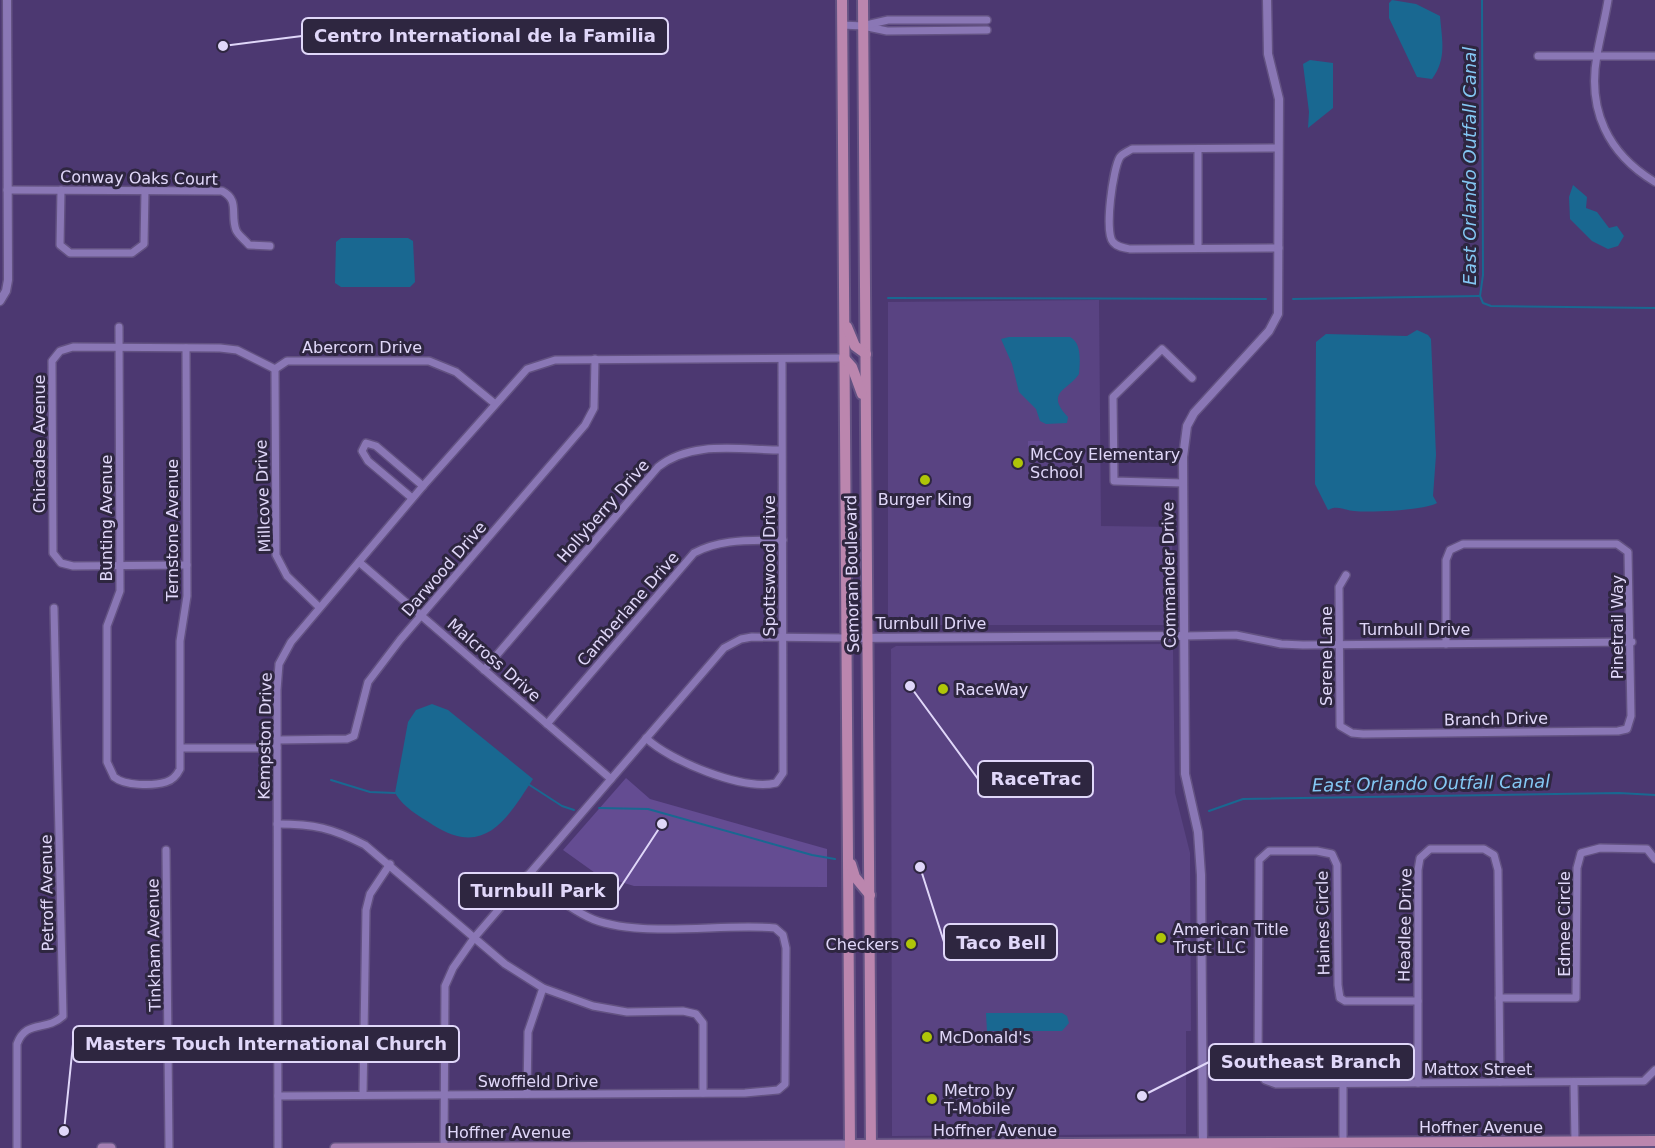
<svg xmlns="http://www.w3.org/2000/svg" width="1655" height="1148" viewBox="0 0 1655 1148" font-family="'DejaVu Sans',sans-serif">
<style>
.built{fill:#594382}
.green{fill:#644c92}
.water{fill:#196891}
.lines{fill:none;stroke-linecap:round;stroke-linejoin:round}
.stream{stroke:#196891;stroke-width:2}
.minor-casing{stroke:#635282;stroke-width:10}
.tertiary-casing{stroke:#635282;stroke-width:11}
.secondary-casing{stroke:#635282;stroke-width:12}
.primary-casing{stroke:#635282;stroke-width:14}
.minor{stroke:#8a77b5;stroke-width:7}
.tertiary{stroke:#8a77b5;stroke-width:8}
.secondary{stroke:#a37eb2;stroke-width:9}
.primary{stroke:#bb86ae;stroke-width:10}
.poi-dot{fill:#afc508;stroke:#2e2640;stroke-width:2}
.labels{text-anchor:middle;dominant-baseline:central;stroke-width:6;stroke-linejoin:round;paint-order:stroke}
.street-label{font-size:16px;fill:#e0d7f9;stroke:#2e2640}
.poi-label{font-size:16px;fill:#e0d7f9;stroke:#2e2640;text-anchor:start}
.water-label{font-size:18px;font-style:italic;fill:#84c7f3;stroke:#2e2640}
.leader{fill:none;stroke:#e0d7f9;stroke-width:2}
.callout-dot{fill:#e0d7f9;stroke:#2e2640;stroke-width:2}
.callout{fill:#2e2640;stroke:#e0d7f9;stroke-width:2}
.callout-label{font-size:18px;text-anchor:middle;font-weight:bold;fill:#e0d7f9}
</style>
<rect width="100%" height="100%" fill="#4c3871"/>
<g class="built">
<polygon points="1099,300 1101,526 1172,527 1173,625 890,625 888,619 888,302"/>
<polygon points="1166,644 1173,650 1175,793 1190,853 1191,1031 1186,1031 1186,1134 892,1136 891,649 896,646"/>
</g>
<g class="green">
<rect x="1028" y="441" width="15" height="15"/>
<polygon points="626,778 650,799 827,849 827,887 634,886 598,875 563,850"/>
</g>
<g class="water">
<path d="M1392 0 1416 4 1440 16C1442 40 1447 59 1432 79L1417 77 1389 18V3Z"/>
<polygon points="1310,60 1333,63 1333,108 1308,128 1309,112 1303,64"/>
<polygon points="1573,185 1587,197 1586,208 1597,212 1609,228 1617,226 1624,236 1618,246 1608,249 1592,241 1570,219 1569,197"/>
<polygon points="341,238 408,238 413,241 415,282 410,287 341,287 335,283 336,242"/>
<path d="M1417 330 1428 335 1431 339 1436 455 1433 496 1437 503C1425 510 1371 513 1354 511 1344 510 1337 505 1328 510L1315 484 1316 342 1326 334 1407 336Z"/>
<path d="M1009 337H1070C1082 343 1080 362 1079 374 1069 390 1044 392 1068 417L1067 423 1046 424 1040 421 1036 409 1019 392 1012 364 1001 339Z"/>
<path d="M432 704 448 710 533 779C507 819 485 858 433 825 418 815 404 808 395 793L408 722 416 710Z"/>
<polygon points="986,1013 1062,1013 1067,1016 1069,1023 1062,1031 987,1031"/>
</g>
<g class="lines">
<g class="stream">
<polyline points="1482,0 1483,275 1480,296 1483,303 1491,306 1655,308"/>
<polyline points="888,298 1266,299"/>
<polyline points="1293,299 1479,296"/>
<polyline points="331,780 370,792 395,793"/>
<polyline points="528,784 562,806 574,810"/>
<polyline points="599,808 648,809 812,855 835,859"/>
<polyline points="1209,811 1243,799 1619,793 1655,795"/>
</g>
<g class="minor-casing">
<g id="minor">
<path d="M1608 0C1605 19 1600 37 1597 55 1587 110 1608 154 1655 182"/>
<polyline points="842,25 863,26 887,31 987,30"/>
<polyline points="866,25 888,20 987,20"/>
<polyline points="1538,56 1655,56"/>
<path d="M1278 148 1132 149C1127 152 1123 153 1120 157 1113 168 1104 232 1113 242 1117 247 1124 248 1130 249L1279 248"/>
<polyline points="1198,150 1198,247"/>
<path d="M7 190 222 191C240 200 230 214 236 230 238 235 245 240 249 245L270 246"/>
<polyline points="61,190 60,245 70,253 132,253 144,244 145,191"/>
<path d="M119 327 120 591 107 626V762L114 777C125 786 153 786 166 782 173 780 177 775 180 769V641L187 596 186 348"/>
<polyline points="275,369 276,555 287,576 319,607"/>
<polyline points="275,369 287,361 429,361 456,372 494,403"/>
<polyline points="1183,483 1114,481 1113,397 1162,349 1192,378"/>
<polyline points="412,498 368,461 362,451 366,443 376,446 423,486"/>
<polyline points="359,562 611,779"/>
<polyline points="187,565 73,566 61,563 53,553 52,361 60,351 73,347 220,348 237,350 275,369"/>
<polyline points="1346,575 1339,587 1340,726 1352,733 1363,734 1618,731 1627,729 1631,716 1628,552 1617,544 1463,544 1450,550 1446,560 1446,644"/>
<polyline points="1184,636 1236,635 1281,644 1303,645 1632,642"/>
<path d="M484 670 658 467C691 440 741 450 781 450"/>
<path d="M547 724 694 553C722 538 752 541 783 540"/>
<path d="M646 738C670 761 743 791 776 783L783 773 782 359"/>
<polyline points="277,740 347,739 354,736 368,682 400,640 585,425 594,408 595,359"/>
<polyline points="182,748 277,748"/>
<path d="M277 824C314 824 332 828 365 845L505 964 543 988 593 1006 627 1012 683 1011 696 1014 703 1023V1093"/>
<polyline points="166,850 169,1148"/>
<polyline points="1499,998 1576,998 1577,868 1581,853 1600,848 1647,849 1655,859"/>
<polyline points="1418,1001 1345,1001 1340,998 1338,985 1337,865 1332,854 1317,851 1269,851 1259,860 1258,1070 1265,1080 1276,1084 1644,1081 1655,1070"/>
<polyline points="1574,1082 1575,1142"/>
<polyline points="1343,1083 1343,1143"/>
<polyline points="1418,1083 1418,870 1420,858 1430,849 1484,849 1494,855 1498,870 1500,1082"/>
<polyline points="527,1094 528,1032 543,988"/>
<polyline points="363,1095 366,910 370,894 390,864"/>
<path d="M278 1096 745 1093 778 1090 785 1084 786 948 783 935 775 928C722 923 633 939 588 917 566 906 547 890 528 875"/>
<path d="M17 1148V1044C26 1019 46 1032 63 1016L54 608"/>
<polyline points="278,1148 277,690 279,664 291,642 423,486 527,369 555,360 844,358"/>
<polyline points="444,1148 445,986 453,968 474,938 724,648 741,639 752,637 846,638"/>
</g>
</g>
<g class="tertiary-casing">
<g id="tertiary">
<polyline points="0,301 6,291 8,280 7,0"/>
<polyline points="846,638 1184,636"/>
<polyline points="1203,1148 1201,875 1198,832 1185,774 1183,457 1187,426 1194,413 1269,331 1278,314 1279,99 1268,54 1267,0"/>
</g>
</g>
<g class="secondary-casing">
<g id="secondary">
<polyline points="102,1148 111,1148"/>
<polyline points="335,1148 850,1145"/>
</g>
</g>
<g class="primary-casing">
<g id="primary">
<polyline points="842,0 850,1148"/>
<polyline points="863,0 871,1148"/>
<polyline points="847,327 855,346 866,354"/>
<polyline points="844,358 852,367 862,394"/>
<polyline points="851,864 855,877 870,895"/>
<polyline points="850,1145 1655,1141"/>
</g>
</g>
<use href="#minor" class="minor"/>
<use href="#tertiary" class="tertiary"/>
<use href="#secondary" class="secondary"/>
<use href="#primary" class="primary"/>
</g>
<g class="poi-dot">
<circle cx="1018" cy="463" r="6"/>
<circle cx="925" cy="480" r="6"/>
<circle cx="943" cy="689" r="6"/>
<circle cx="1161" cy="938" r="6"/>
<circle cx="911" cy="944" r="6"/>
<circle cx="927" cy="1037" r="6"/>
<circle cx="932" cy="1099" r="6"/>
</g>
<g class="labels">
<g class="street-label">
<text transform="translate(139 178) rotate(1)">Conway Oaks Court</text>
<text x="362" y="347">Abercorn Drive</text>
<text transform="translate(39 444) rotate(-90)">Chicadee Avenue</text>
<text transform="translate(263 496) rotate(-92)">Millcove Drive</text>
<text transform="translate(603 511) rotate(-49)">Hollyberry Drive</text>
<text transform="translate(106 518) rotate(-90)">Bunting Avenue</text>
<text transform="translate(172 530) rotate(-90)">Ternstone Avenue</text>
<text transform="translate(769 566) rotate(-90)">Spottswood Drive</text>
<text transform="translate(444 569) rotate(-49)">Darwood Drive</text>
<text transform="translate(852 574) rotate(-91)">Semoran Boulevard</text>
<text transform="translate(1169 575) rotate(-91)">Commander Drive</text>
<text transform="translate(628 609) rotate(-49)">Camberlane Drive</text>
<text x="931" y="623">Turnbull Drive</text>
<text transform="translate(1617 627) rotate(-90)">Pinetrail Way</text>
<text x="1415" y="629">Turnbull Drive</text>
<text transform="translate(1326 656) rotate(-90)">Serene Lane</text>
<text transform="translate(494 660) rotate(41)">Malcross Drive</text>
<text transform="translate(1496 719) rotate(-1)">Branch Drive</text>
<text transform="translate(265 736) rotate(-89)">Kempston Drive</text>
<text transform="translate(47 893) rotate(-91)">Petroff Avenue</text>
<text transform="translate(1323 923) rotate(-91)">Haines Circle</text>
<text transform="translate(1564 924) rotate(-90)">Edmee Circle</text>
<text transform="translate(1405 925) rotate(-89)">Headlee Drive</text>
<text transform="translate(154 945) rotate(-91)">Tinkham Avenue</text>
<text x="1478" y="1069">Mattox Street</text>
<text x="538" y="1081">Swoffield Drive</text>
<text x="1481" y="1127">Hoffner Avenue</text>
<text x="995" y="1130">Hoffner Avenue</text>
<text x="509" y="1132">Hoffner Avenue</text>
</g>
<g class="poi-label">
<text x="1030" y="454">McCoy Elementary<tspan x="1030" dy="18">School</tspan></text>
<text x="925" y="499" text-anchor="middle">Burger King</text>
<text x="955" y="689">RaceWay</text>
<text x="1173" y="929">American Title<tspan x="1173" dy="18">Trust LLC</tspan></text>
<text x="899" y="944" text-anchor="end">Checkers</text>
<text x="939" y="1037">McDonald's</text>
<text x="944" y="1090">Metro by<tspan x="944" dy="18">T-Mobile</tspan></text>
</g>
<g class="water-label">
<text transform="translate(1469 166) rotate(-90)">East Orlando Outfall Canal</text>
<text transform="translate(1431 783) rotate(-1)">East Orlando Outfall Canal</text>
</g>
</g>
<path class="leader" d="M223 46L302 36M910 686L978 779M662 824L618 891M920 867L944 942M64 1131L73 1044M1142 1096L1209 1062"/>
<g class="callout-dot">
<circle cx="223" cy="46" r="6"/>
<circle cx="910" cy="686" r="6"/>
<circle cx="662" cy="824" r="6"/>
<circle cx="920" cy="867" r="6"/>
<circle cx="64" cy="1131" r="6"/>
<circle cx="1142" cy="1096" r="6"/>
</g>
<g class="callout">
<rect x="302" y="18" width="366" height="36" rx="6"/>
<rect x="978" y="761" width="115" height="36" rx="6"/>
<rect x="459" y="873" width="159" height="36" rx="6"/>
<rect x="944" y="924" width="113" height="36" rx="6"/>
<rect x="73" y="1026" width="386" height="36" rx="6"/>
<rect x="1209" y="1044" width="205" height="36" rx="6"/>
</g>
<g class="callout-label">
<text x="485" y="42">Centro International de la Familia</text>
<text x="1036" y="785">RaceTrac</text>
<text x="538" y="897">Turnbull Park</text>
<text x="1001" y="949">Taco Bell</text>
<text x="266" y="1050">Masters Touch International Church</text>
<text x="1311" y="1068">Southeast Branch</text>
</g>
</svg>
